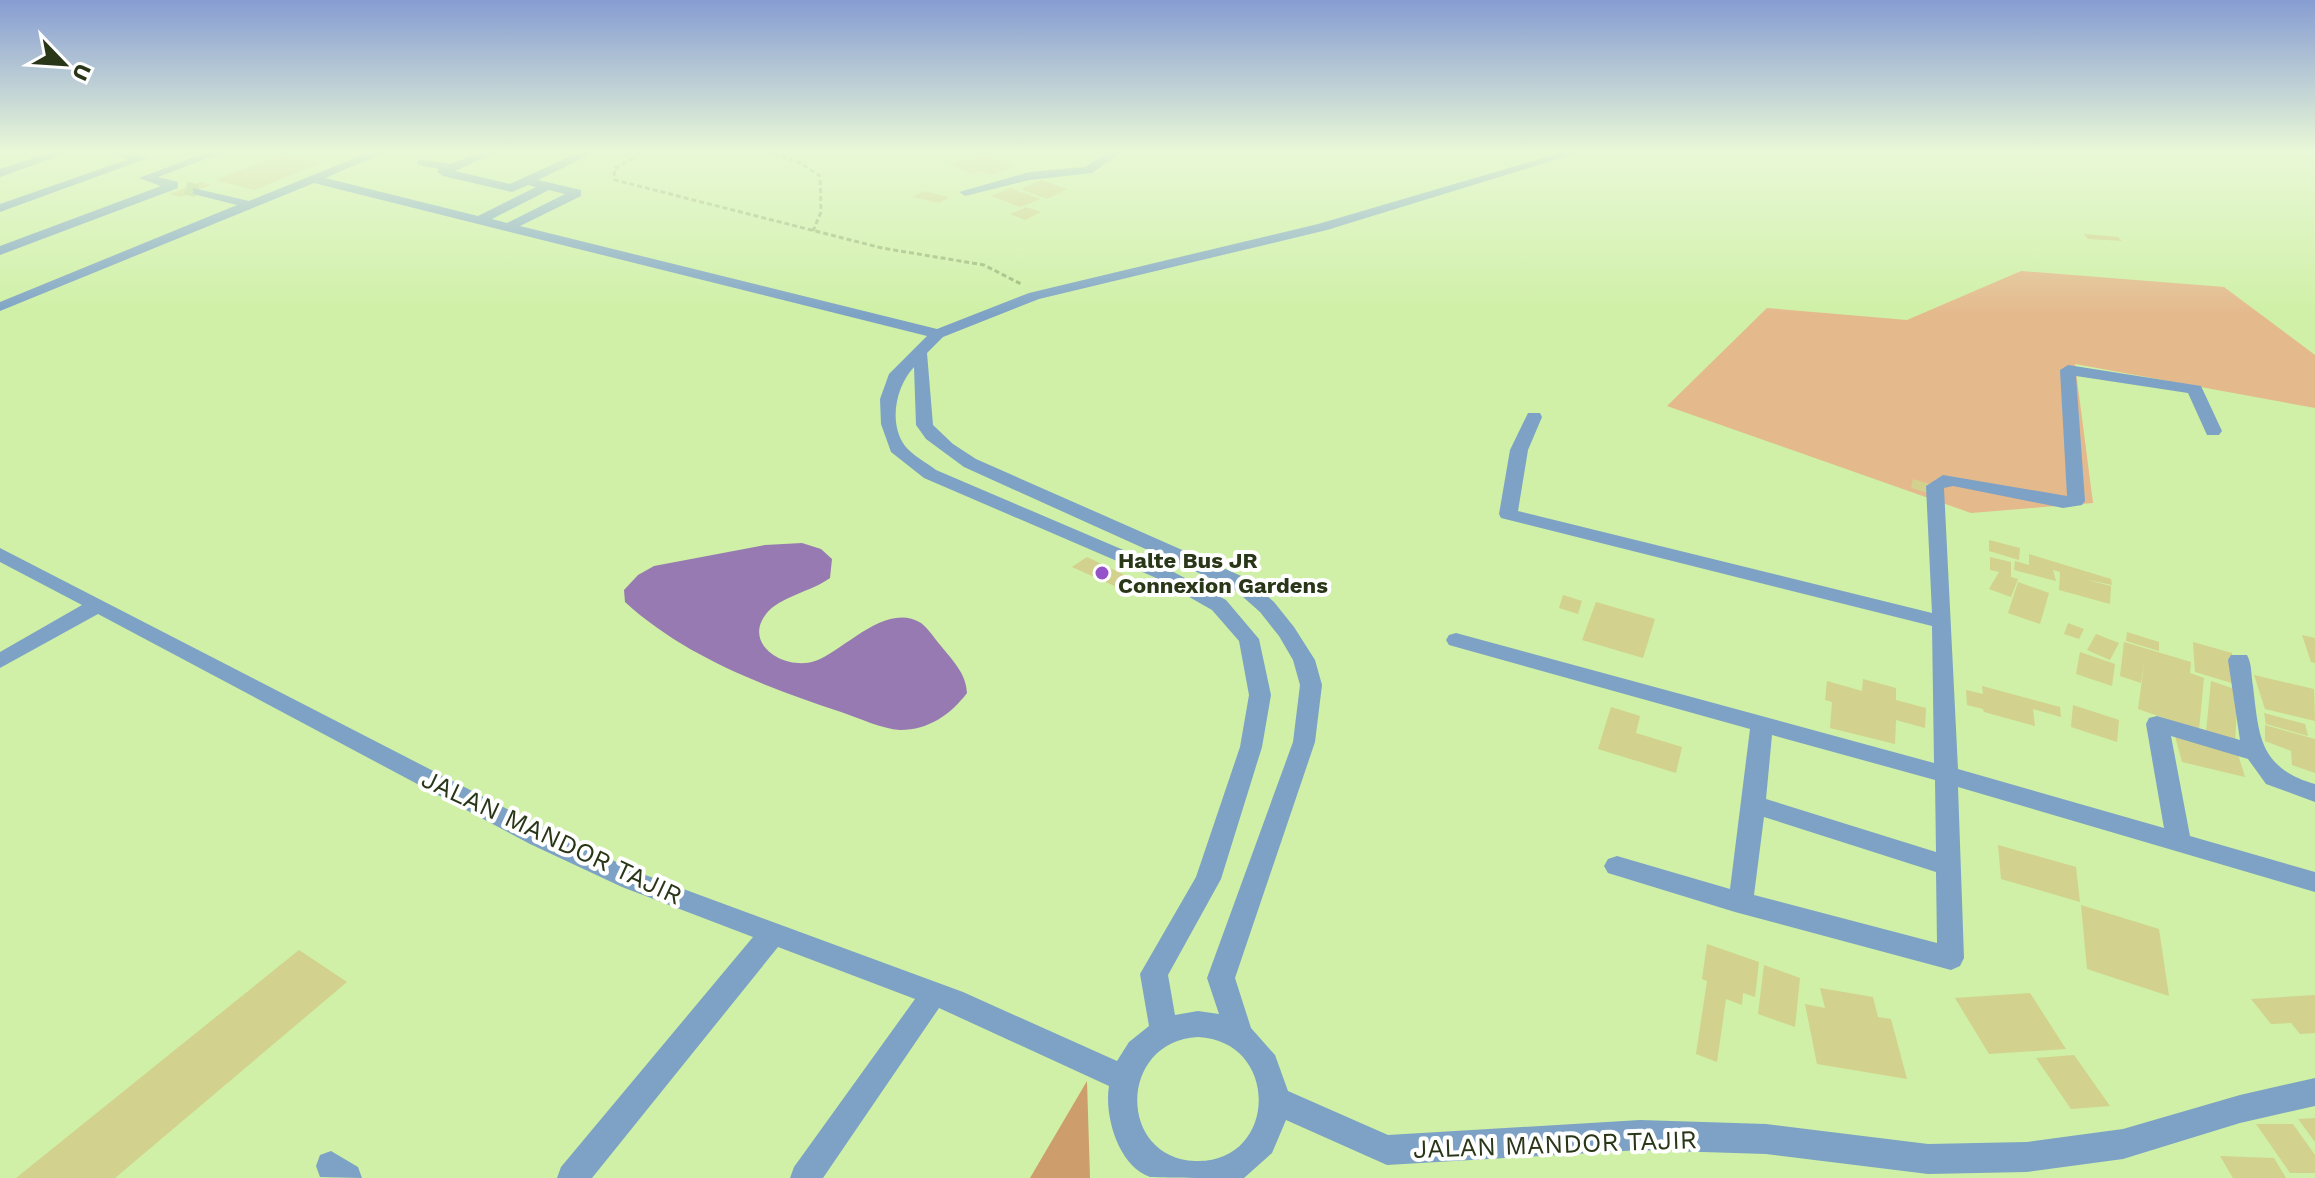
<svg xmlns="http://www.w3.org/2000/svg" width="2315" height="1178" viewBox="0 0 2315 1178" font-family="'Work Sans',sans-serif">
<style>
.green{fill:#e4b98c}
.forest{fill:#cd9e6b}
.water{fill:#977ab2}
.building{fill:#d2d18d}
.lines{fill:none;stroke-linecap:round;stroke-linejoin:round}
.minor-tunnel{stroke:#aecb8a;stroke-width:13;stroke-dasharray:13 7;stroke-linecap:butt}
.path{stroke:#9bb67a;stroke-width:3;stroke-dasharray:5 3;stroke-linecap:butt}
.minor{fill:#7da2c5;fill-rule:evenodd}
.poi-dot{fill:#9653c9;stroke:#fff;stroke-width:3}
.labels{text-anchor:middle;dominant-baseline:central;stroke-width:8;stroke-linejoin:round;paint-order:stroke}
.poi-label{font-size:22px;font-weight:bold;fill:#293618;stroke:#fff;text-anchor:start}
.near-street-label{font-size:26px;fill:#293618;stroke:#fff}
</style>
<rect width="100%" height="100%" fill="#cff0a6"/>
<polygon class="green" points="2021,271 2224,287 2315,355 2315,408 2075,364 2093,503 1971,513 1667,406 1767,308 1907,320"/>
<polygon class="forest" points="1087,1081 1090,1178 1030,1178"/>
<path class="water" d="M802 543 821 549 832 559 830 578C813 591 779 597 766 614 742 645 786 671 815 661 845 650 886 601 921 623 928 628 935 639 941 646 953 661 966 673 967 693 951 714 929 730 900 730 882 729 859 718 841 712 766 687 685 657 625 602L624 590 638 575 654 566 765 545Z"/>
<g class="building">
<polygon points="984,152 1016,166 990,175 981,171 971,174 950,164"/>
<polygon points="283,154 321,163 254,190 215,180"/>
<polygon points="1041,180 1067,189 1047,199 1021,189"/>
<polygon points="200,182 211,185 181,197 170,194"/>
<polygon points="1010,188 1040,199 1021,207 991,196"/>
<polygon points="924,191 949,197 939,203 913,197"/>
<polygon points="1026,207 1041,212 1025,220 1010,214"/>
<polygon points="2084,234 2118,237 2122,241 2088,239"/>
<polygon points="1913,479 1933,485 1931,494 1911,488"/>
<polygon points="1989,540 2020,548 2019,560 1989,551"/>
<polygon points="2029,554 2111,579 2112,585 2083,579 2111,586 2110,604 2059,590 2060,572 2053,570 2056,581 2014,570 2015,561 2029,565"/>
<polygon points="1087,557 1131,578 1119,588 1072,567"/>
<polygon points="1990,557 2011,562 2011,577 2018,579 2011,597 1989,589 1999,572 1990,570"/>
<polygon points="2018,582 2049,593 2040,624 2008,613"/>
<polygon points="1563,595 1582,601 1578,614 1559,608"/>
<polygon points="1596,602 1655,619 1643,658 1582,640"/>
<polygon points="2068,623 2084,629 2079,639 2064,634"/>
<polygon points="2127,632 2159,642 2159,651 2126,641"/>
<polygon points="2096,634 2119,643 2110,660 2087,650"/>
<polygon points="2302,635 2315,638 2315,663 2311,662"/>
<polygon points="2124,642 2191,662 2190,673 2204,678 2199,730 2138,709 2145,658 2141,683 2120,676"/>
<polygon points="2193,642 2232,653 2235,684 2195,672"/>
<polygon points="2080,652 2115,664 2112,686 2076,674"/>
<polygon points="2254,675 2314,689 2315,721 2265,709"/>
<polygon points="1863,679 1896,688 1896,700 1926,708 1925,728 1896,720 1895,744 1830,728 1832,702 1825,700 1827,681 1862,691"/>
<polygon points="2211,681 2238,690 2235,742 2206,732"/>
<polygon points="1982,686 2060,707 2061,717 2033,709 2035,726 1984,712 1983,709 1967,705 1966,690 1983,694"/>
<polygon points="2073,705 2119,720 2117,742 2071,727"/>
<polygon points="1611,707 1640,716 1636,733 1682,747 1676,773 1598,749"/>
<polygon points="2264,713 2305,724 2308,736 2266,724"/>
<polygon points="2265,725 2315,739 2315,773 2292,765 2291,751 2265,741"/>
<polygon points="2175,736 2237,751 2245,777 2182,762"/>
<polygon points="1998,845 2076,867 2080,902 2001,879"/>
<polygon points="2081,905 2159,929 2169,996 2087,969"/>
<polygon points="1707,944 1759,962 1755,997 1743,993 1742,1005 1726,999 1717,1062 1696,1054 1707,981 1702,979"/>
<polygon points="299,950 347,982 115,1178 16,1178"/>
<polygon points="1764,965 1800,978 1795,1027 1758,1014"/>
<polygon points="1820,988 1873,997 1878,1017 1891,1019 1907,1079 1817,1064 1805,1004 1825,1008"/>
<polygon points="2030,993 2066,1049 1989,1054 1955,998"/>
<polygon points="2315,995 2315,1033 2300,1034 2291,1023 2271,1024 2251,999"/>
<polygon points="2074,1055 2110,1106 2071,1109 2036,1058"/>
<polygon points="2315,1118 2315,1142 2298,1119"/>
<polygon points="2256,1124 2293,1124 2315,1155 2315,1173 2290,1173"/>
<polygon points="2220,1156 2274,1158 2286,1178 2233,1178"/>
</g>
<g class="lines">
<polyline class="minor-tunnel" points="186,188 197,191"/>
<g class="path">
<polyline points="647,150 614,169 615,180 882,248 984,265 1021,284"/>
<polyline points="758,150 799,162 820,176 821,212 813,231"/>
</g>
<g class="minor">
<polygon points="58,150 75,150 0,177 0,169"/>
<polygon points="101,150 121,150 148,158 0,212 0,204 129,159"/>
<polygon points="213,150 229,150 158,177 178,182 178,188 0,255 0,246 161,186 139,178"/>
<path d="M375 150H390L325 178 478 216 536 187 528 185 512 192 443 176 437 172 439 169 418 165V159L451 164 485 150H500L455 171 510 184 584 150H599L538 180 581 190V196L520 226 937 329 1029 293 1318 224 1570 150H1587L1327 230 1039 299 943 337 927 353 933 425 953 444 976 459 1248 579 1274 602 1294 627 1315 660 1322 685 1315 742 1235 978 1251 1028 1275 1055 1288 1091 1388 1135 1640 1120 1766 1124 1928 1144 2027 1142 2123 1129 2240 1095 2315 1078V1106L2240 1123 2123 1159 2027 1172 1928 1174 1766 1154 1640 1150 1387 1165 1286 1120 1272 1153 1244 1178C1223 1178 1168 1178 1150 1177 1118 1166 1104 1115 1109 1086L939 1008 823 1178H790L794 1167 915 999 778 947 592 1178H557L561 1167 753 937 622 887 530 844 98 614 0 668V652L82 605 0 562V548L548 830 640 873 963 992 1117 1061 1129 1042 1149 1026 1140 974 1196 877 1240 747 1249 695 1239 641 1212 610 1154 577 924 478 891 452 881 424 880 399 889 374 927 336 314 183 0 311V302L237 205 193 194V188L249 201ZM549 190 565 194 507 223 492 219ZM914 367 916 425 926 439 964 467 1234 589 1260 612 1279 636 1293 660 1300 685 1293 742 1207 978 1219 1014 1198 1011 1175 1015 1168 975 1221 879 1262 747 1271 695 1259 639 1226 600 1168 569 936 470C927 463 912 455 905 446 888 423 896 386 914 367ZM1198 1037C1281 1041 1278 1164 1195 1161 1117 1158 1118 1041 1198 1037Z"/>
<polygon points="1111,150 1124,150 1092,173 1029,180 965,196 959,192 1029,172 1085,167"/>
<path d="M2068 365 2201 386 2222 431 2219 435H2207L2188 393 2076 376 2085 501 2082 505 2063 508 1953 486 1944 488 1958 769 2164 828 2146 724 2149 718 2157 716 2240 740 2228 660 2231 655H2247C2252 664 2251 675 2253 686 2259 738 2260 768 2315 784V802L2266 784 2248 759 2171 736 2190 836 2315 872V892L1958 787 1964 958 1960 966 1951 970 1735 912 1608 873 1604 866 1608 859 1617 856 1730 889 1750 729 1449 645 1446 640 1449 635 1456 633 1934 763 1932 626 1501 518 1499 514 1510 450 1528 413H1540L1542 417 1528 450 1518 511 1932 613 1926 486 1943 475 2067 496 2060 370ZM1772 735 1935 780 1936 852 1766 799ZM1764 817 1936 872 1937 943 1754 895Z"/>
<polygon points="331,1151 358,1167 362,1178 320,1177 316,1166 320,1155"/>
</g>
</g>
<linearGradient id="sky" x2="0" y2="1"><stop stop-color="#879dd2"/><stop offset="0.48" stop-color="#e9f8d7"/><stop offset="1" stop-color="#e9f8d7" stop-opacity="0"/></linearGradient>
<rect width="2315" height="315" fill="url(#sky)"/>
<circle class="poi-dot" cx="1102" cy="573" r="8"/>
<g class="labels">
<g class="poi-label">
<text x="1118" y="560">Halte Bus JR<tspan x="1118" dy="25">Connexion Gardens</tspan></text>
</g>
<g class="near-street-label">
<text transform="translate(552 837) rotate(25)">JALAN MANDOR TAJIR</text>
<text transform="translate(1555 1144) rotate(-2)">JALAN MANDOR TAJIR</text>
</g>
</g>
<g transform="translate(64 64) rotate(115)" stroke="#ffffff" stroke-width="6" paint-order="stroke">
<path d="M0-6L14 30L0 20L-14 30Z" fill="#293618"/>
<text y="-12" font-size="22" font-weight="bold" text-anchor="middle" fill="#293618">U</text>
</g>
</svg>
